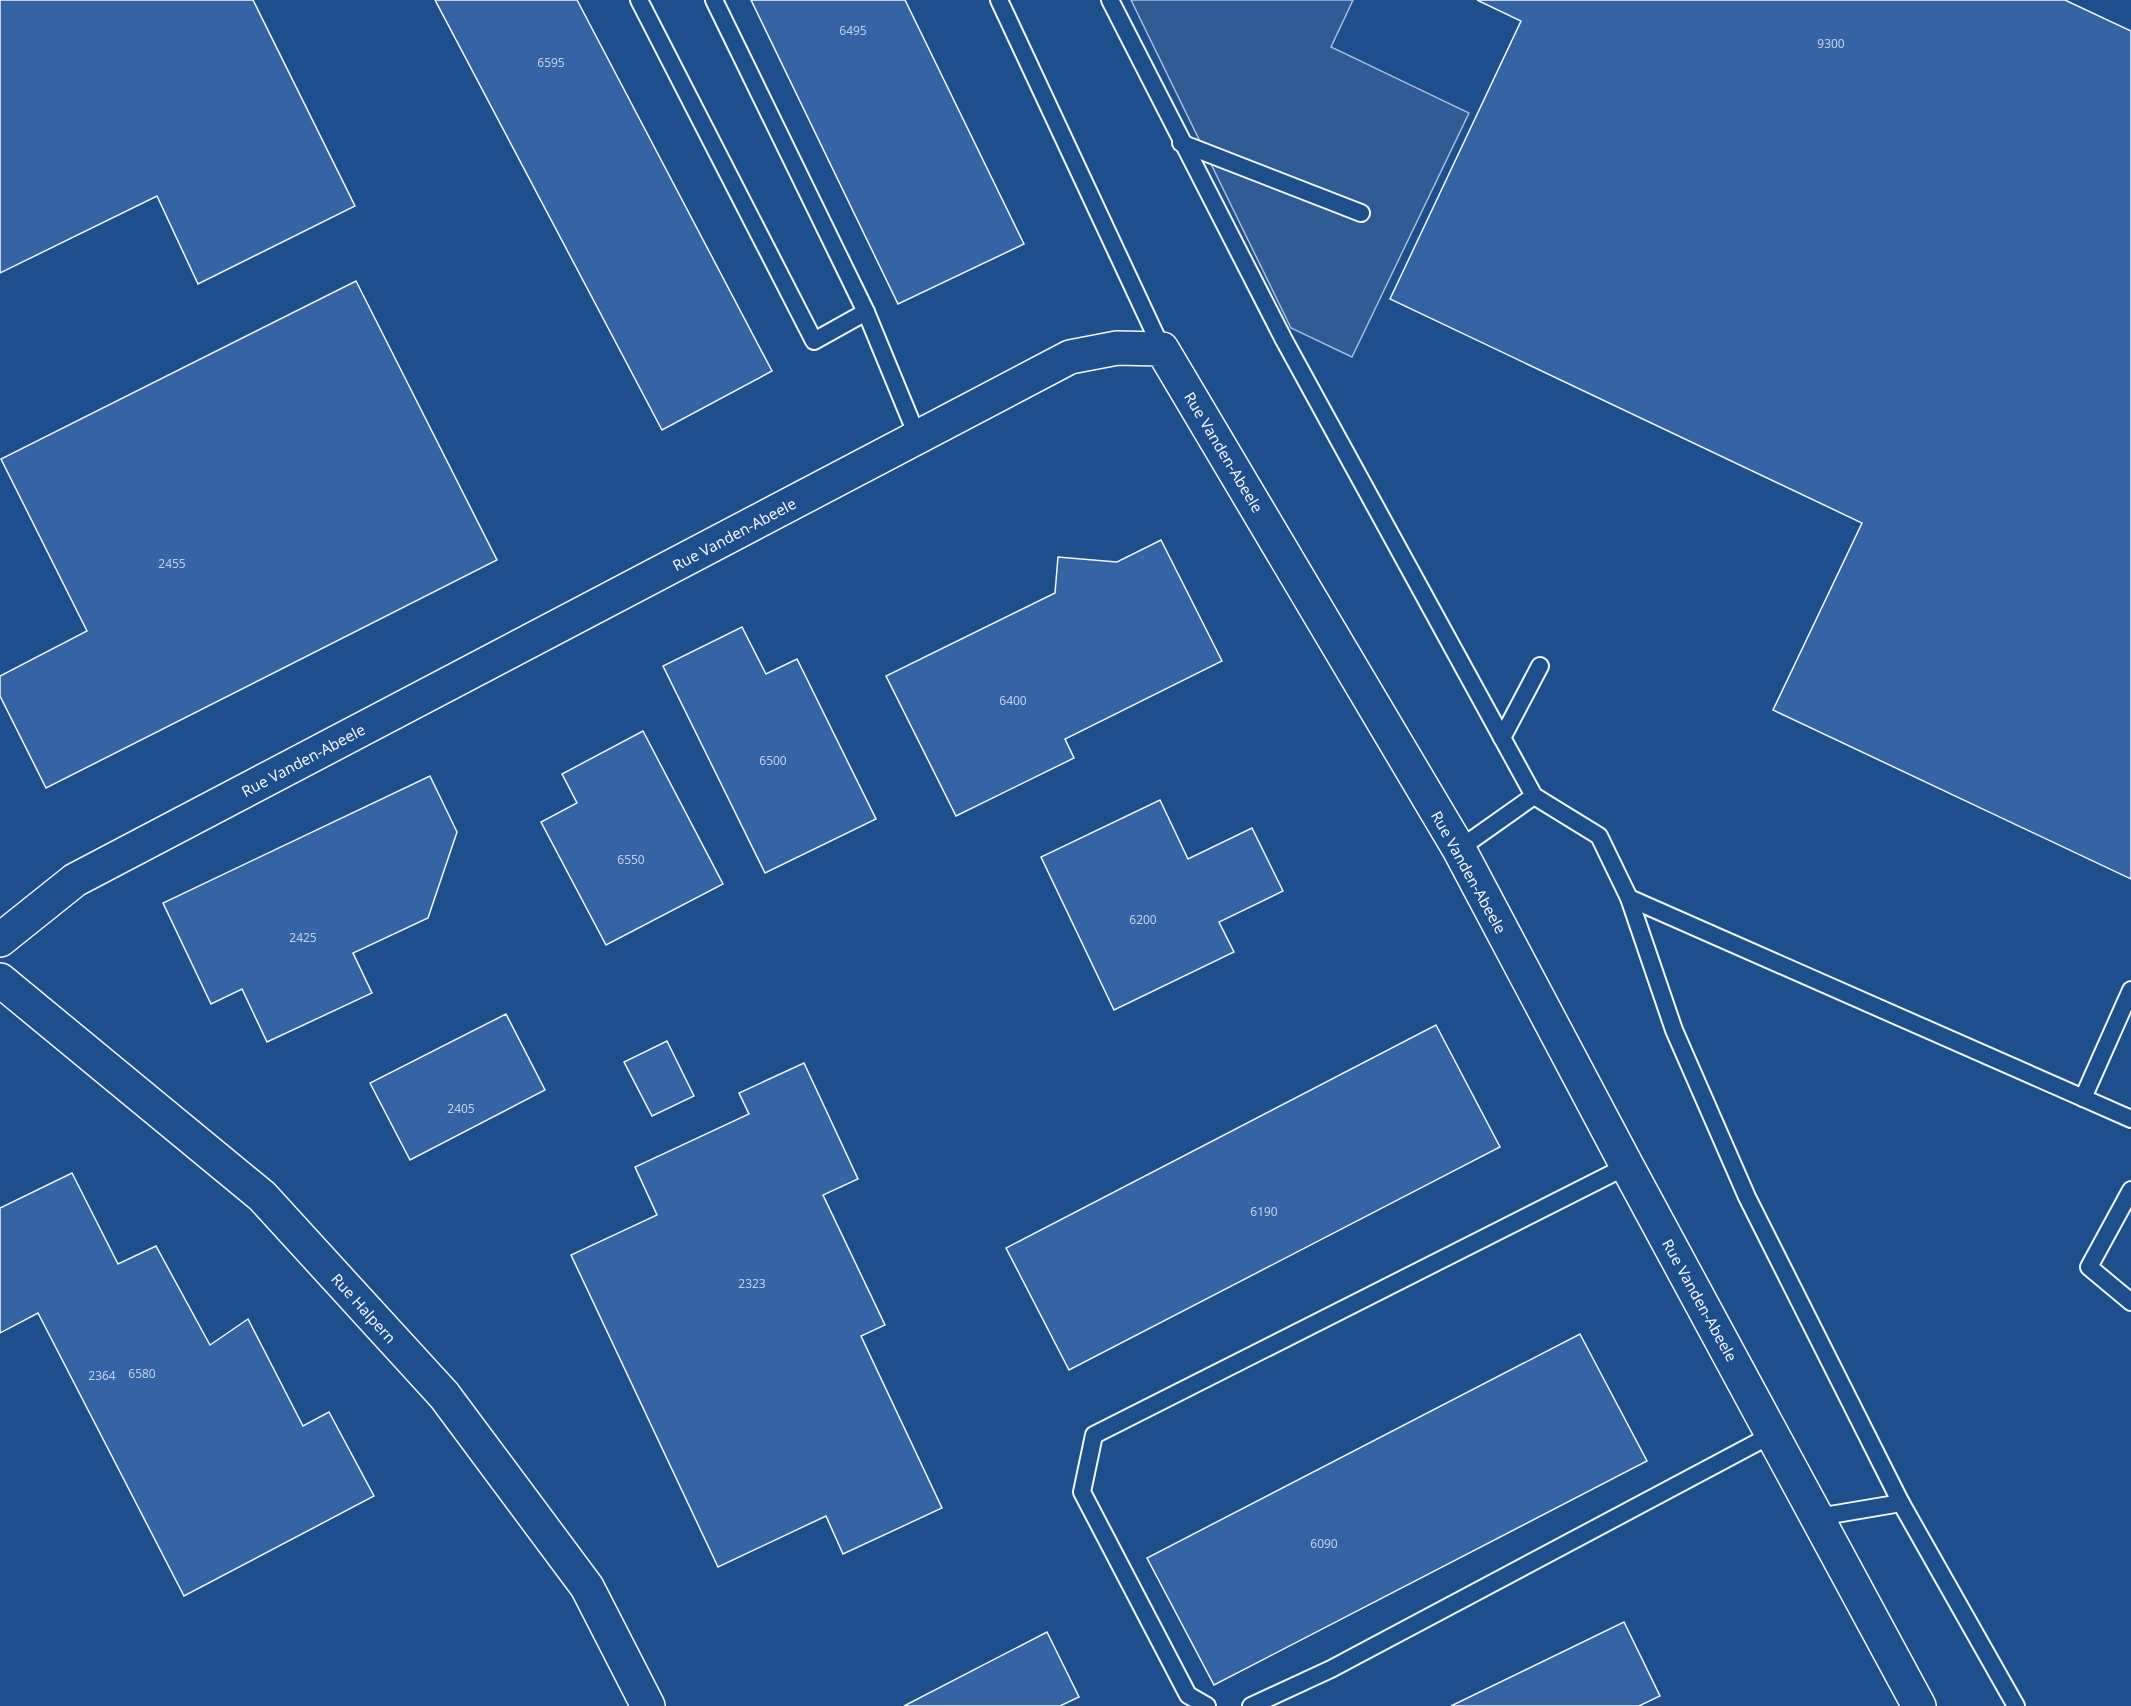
<svg xmlns="http://www.w3.org/2000/svg" width="2131" height="1706" viewBox="0 0 2131 1706" font-family="'Noto Sans',sans-serif">
<style>
.parking{fill:#305b95;stroke:#a8bbd7;stroke-width:1.5}
.building{fill:#3563a3;stroke:#f2f6ff;stroke-width:1.5}
.lines{fill:none;stroke-linecap:round;stroke-linejoin:round}
.lane-casing{stroke:#f2f6ff;stroke-width:20}
.street-casing{stroke:#f2f6ff;stroke-width:36}
.secondary-casing{stroke:#f2f6ff;stroke-width:36}
.lane{stroke:#1f4e8c;stroke-width:16}
.street{stroke:#1f4e8c;stroke-width:33}
.secondary{stroke:#1f4e8c;stroke-width:33}
.labels{text-anchor:middle;dominant-baseline:central;stroke-width:4.5;stroke-linejoin:round;paint-order:stroke}
.number-label{font-size:12px;fill:#c3d1e8}
.street-label{font-size:15px;fill:#f2f6ff;stroke:#1f4e8c}
</style>
<rect width="100%" height="100%" fill="#1f4e8c"/>
<polygon class="parking" points="1131,0 1353,0 1331,47 1469,113 1352,357 1291,328"/>
<g class="building">
<polygon points="0,0 253,0 355,206 198,284 157,196 0,273"/>
<polygon points="435,0 577,0 772,371 662,430"/>
<polygon points="751,0 905,0 1024,244 898,304"/>
<polygon points="1477,0 2065,0 2131,31 2131,879 1773,710 1862,523 1390,299 1521,21"/>
<polygon points="356,281 497,560 46,788 0,696 0,676 87,631 1,459"/>
<polygon points="1161,540 1222,661 1065,739 1074,758 956,816 886,676 1055,593 1058,557 1117,562"/>
<polygon points="742,627 766,674 797,659 876,819 765,873 663,666"/>
<polygon points="643,731 723,884 606,945 541,822 577,803 562,774"/>
<polygon points="430,776 457,832 428,918 353,953 372,993 267,1042 242,989 211,1004 163,903"/>
<polygon points="1160,800 1188,859 1252,828 1283,891 1219,922 1234,952 1114,1010 1041,857"/>
<polygon points="506,1014 545,1090 410,1160 370,1083"/>
<polygon points="1436,1025 1500,1147 1069,1370 1006,1248"/>
<polygon points="667,1041 694,1096 652,1116 624,1062"/>
<polygon points="804,1063 858,1179 823,1195 885,1325 861,1336 942,1508 843,1554 826,1516 718,1567 571,1255 657,1215 635,1167 749,1114 739,1093"/>
<polygon points="72,1173 118,1264 156,1246 210,1345 248,1319 303,1426 329,1412 374,1496 184,1596 38,1313 0,1333 0,1208"/>
<polygon points="1580,1334 1647,1461 1214,1685 1147,1558"/>
<polygon points="1624,1622 1660,1696 1639,1706 1451,1706"/>
<polygon points="1047,1632 1079,1697 1060,1706 904,1706"/>
</g>
<g class="lines">
<g class="lane-casing">
<g id="lane">
<polyline points="639,0 814,341 866,312 918,438"/>
<polyline points="714,0 866,312"/>
<polyline points="999,0 1162,349"/>
<polyline points="1110,0 1284,340 1534,796 1599,836 1629,898 1674,1030 1747,1197 1901,1503 2016,1706"/>
<polyline points="1181,143 1361,213"/>
<polyline points="1502,738 1540,666"/>
<polyline points="1459,849 1534,796"/>
<polyline points="1629,898 2131,1119"/>
<polyline points="2083,1098 2131,990"/>
<polyline points="2131,1190 2089,1267 2131,1302"/>
<polyline points="1818,1517 1901,1503"/>
<polyline points="1207,1706 1188,1695 1082,1492 1094,1435 1627,1166"/>
<polyline points="1251,1706 1331,1669 1773,1434"/>
</g>
</g>
<g class="street-casing">
<polyline id="street" points="0,940 75,880 1070,357 1117,348 1162,349 1459,849 1627,1166 1919,1706"/>
</g>
<g class="secondary-casing">
<polyline id="secondary" points="0,980 262,1196 444,1395 587,1587 648,1706"/>
</g>
<use href="#lane" class="lane"/>
<use href="#street" class="street"/>
<use href="#secondary" class="secondary"/>
</g>
<g class="labels">
<g class="number-label">
<text x="853" y="30">6495</text>
<text x="1831" y="43">9300</text>
<text x="551" y="62">6595</text>
<text x="172" y="563">2455</text>
<text x="1013" y="700">6400</text>
<text x="773" y="760">6500</text>
<text x="631" y="859">6550</text>
<text x="1143" y="919">6200</text>
<text x="303" y="937">2425</text>
<text x="461" y="1108">2405</text>
<text x="1264" y="1211">6190</text>
<text x="752" y="1283">2323</text>
<text x="142" y="1373">6580</text>
<text x="102" y="1375">2364</text>
<text x="1324" y="1543">6090</text>
</g>
<g class="street-label">
<text transform="translate(1224 452) rotate(59)">Rue Vanden-Abeele</text>
<text transform="translate(734 534) rotate(-28)">Rue Vanden-Abeele</text>
<text transform="translate(303 760) rotate(-28)">Rue Vanden-Abeele</text>
<text transform="translate(1469 872) rotate(61)">Rue Vanden-Abeele</text>
<text transform="translate(1700 1300) rotate(61)">Rue Vanden-Abeele</text>
<text transform="translate(364 1308) rotate(48)">Rue Halpern</text>
</g>
</g>
</svg>
